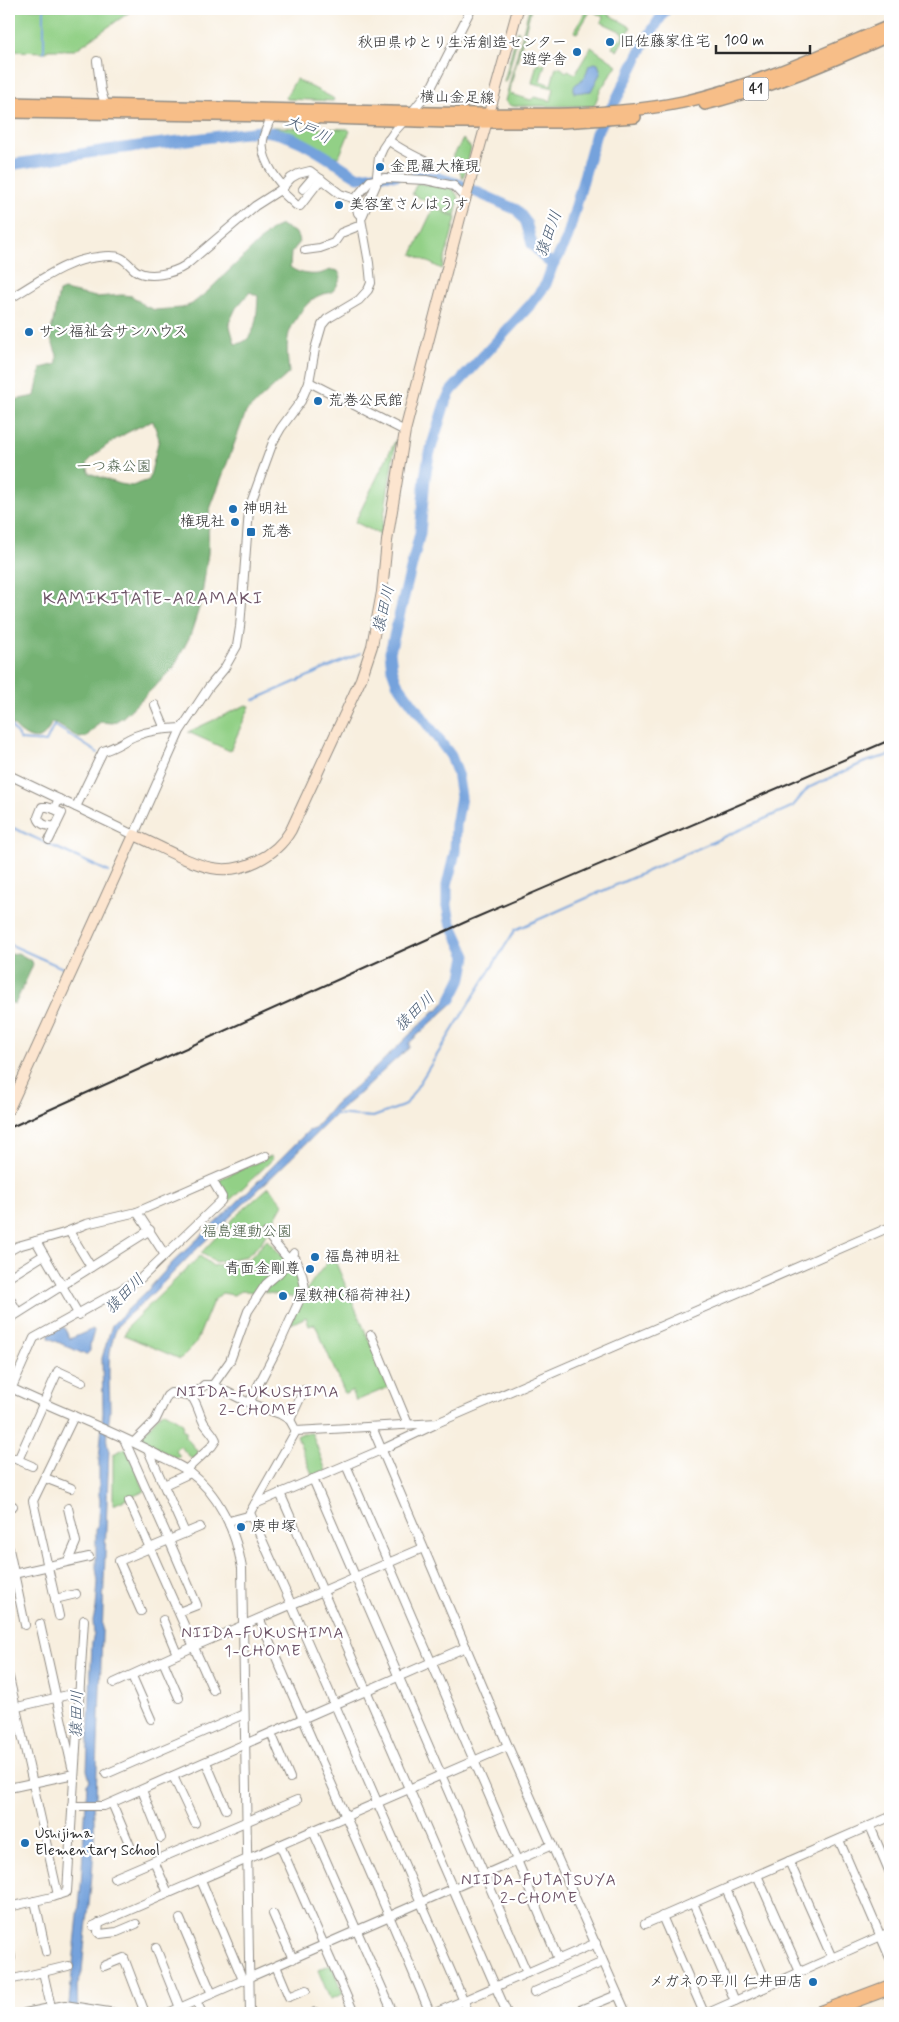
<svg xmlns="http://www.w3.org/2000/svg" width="899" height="2022" viewBox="0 0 899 2022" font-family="Mynerve,'Klee One',sans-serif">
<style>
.green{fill:#92d086;stroke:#5e7e58}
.forest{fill:#75b273;stroke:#506e4f;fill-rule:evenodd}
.water{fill:#74a2dc;stroke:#506684}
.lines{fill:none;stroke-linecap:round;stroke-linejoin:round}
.stream{stroke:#74a2dc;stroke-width:2}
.river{stroke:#74a2dc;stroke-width:11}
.street-casing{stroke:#928d85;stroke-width:10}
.secondary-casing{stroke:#928d85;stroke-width:12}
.primary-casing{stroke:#928d85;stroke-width:14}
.highway-casing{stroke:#928d85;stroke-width:16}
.street{stroke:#fff;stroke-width:8}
.secondary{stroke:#fce5cf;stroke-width:10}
.primary{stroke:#f7be88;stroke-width:11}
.highway{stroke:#f7be88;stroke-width:14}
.rail{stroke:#2b2b2b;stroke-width:2}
.poi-dot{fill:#1f6fb2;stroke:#fff;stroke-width:2}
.labels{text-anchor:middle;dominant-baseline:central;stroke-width:4.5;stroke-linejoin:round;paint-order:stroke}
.shield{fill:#fff;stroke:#6b6b6b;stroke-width:1}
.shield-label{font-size:14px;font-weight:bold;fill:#2b2b2b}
.poi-label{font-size:15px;fill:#2b2b2b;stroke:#fff;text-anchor:start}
.street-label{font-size:15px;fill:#2b2b2b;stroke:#fff}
.park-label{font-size:15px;fill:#4a5d46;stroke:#fff}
.water-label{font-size:16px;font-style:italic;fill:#485b72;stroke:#fff}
.neighbourhood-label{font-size:16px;letter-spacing:1px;fill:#6f5668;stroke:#fff}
.quarter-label{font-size:18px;letter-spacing:1px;fill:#6f5668;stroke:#fff}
</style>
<rect width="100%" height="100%" fill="#fff"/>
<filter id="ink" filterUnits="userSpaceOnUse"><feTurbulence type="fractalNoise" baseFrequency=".02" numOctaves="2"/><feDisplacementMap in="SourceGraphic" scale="10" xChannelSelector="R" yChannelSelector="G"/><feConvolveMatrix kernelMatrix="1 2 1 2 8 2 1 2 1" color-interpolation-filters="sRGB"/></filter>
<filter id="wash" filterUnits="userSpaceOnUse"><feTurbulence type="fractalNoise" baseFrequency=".0096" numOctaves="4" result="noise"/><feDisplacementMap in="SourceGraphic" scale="20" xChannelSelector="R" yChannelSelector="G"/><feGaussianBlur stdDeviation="1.12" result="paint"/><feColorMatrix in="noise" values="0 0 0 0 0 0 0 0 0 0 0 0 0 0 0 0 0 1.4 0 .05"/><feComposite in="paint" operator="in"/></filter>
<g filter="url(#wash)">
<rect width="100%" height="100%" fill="#f8efdf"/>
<g class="green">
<polygon points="9,9 134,9 75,50 47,50 47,52 9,51"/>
<polygon points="529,9 531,9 509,91 511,94 531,100 534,97 551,101 554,88 532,83 537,63 545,64 540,81 551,85 556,67 561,68 566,72 568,70 575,74 591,47 617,65 601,89 594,106 511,106 505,101"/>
<polygon points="587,9 599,9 631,27 617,51 612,47 617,38 621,40 624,33 601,22 603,17 591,10 577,33 574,32"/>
<polygon points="517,31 519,31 506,82 504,82"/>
<polygon points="296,79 333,98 334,99 333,101 287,99 286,97"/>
<polygon points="272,127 348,129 350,131 340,155 337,157 283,132 273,129"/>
<polygon points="463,139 471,148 463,179 457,164 450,162"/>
<polygon points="417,183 453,189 459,198 455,216 412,194"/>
<polygon points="434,207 456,218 442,269 412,254"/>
<polygon points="396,439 381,535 355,522"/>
<polygon points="246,705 250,706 230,751 188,732"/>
<polygon points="271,1156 273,1159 229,1201 219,1184 220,1179"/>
<polygon points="269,1187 283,1204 261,1243 247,1256 216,1262 201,1253 237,1215"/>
<path d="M267 1240 286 1260 256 1293C248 1291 241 1289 234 1295L222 1293 213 1301 196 1343 180 1359 124 1335 129 1325 200 1256 213 1266 249 1259Z"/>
<path d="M333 1256 389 1387 356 1401 352 1391 345 1394 315 1324 309 1326 306 1317 291 1324C302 1293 312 1280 333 1256Z"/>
<polygon points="292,1261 295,1263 302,1286 295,1298 264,1292"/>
<polygon points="162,1412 165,1412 183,1423 182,1425 184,1426 182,1429 187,1433 184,1435 199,1453 193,1460 180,1446 175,1450 180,1456 176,1458 139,1439"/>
<polygon points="303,1433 312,1433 326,1471 313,1477 297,1436"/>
<polygon points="126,1448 145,1491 113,1505 113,1454"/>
<polygon points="331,1964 343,1994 330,1999 318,1970"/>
</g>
<g class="forest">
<path d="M281 225 296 233 300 242 291 253 290 267C297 273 308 275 318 274 326 273 329 268 338 271L341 277C331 301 329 288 313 299 304 305 289 327 288 338 286 349 288 362 289 373L246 412 209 512 208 553 201 602 190 636 173 669 123 717 113 723 100 722 86 737 79 738 55 723H51C43 747 27 740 13 725H9V401L35 396 41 368 57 364V355L50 336 59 292 64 290 96 297 122 295 132 296 145 306 155 310 182 308 192 304 207 292 272 229ZM250 292 258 296C257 313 257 343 235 344L229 323 236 308ZM153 421 159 439 149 480 132 486 120 484 89 473 87 463C104 444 129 430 153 421Z"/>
<polygon points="18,953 32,961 33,965 15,1004 9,1002 9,954"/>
</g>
<g class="water">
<polygon points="595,63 598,64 601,72 591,91 574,93 574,86 585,77 589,65"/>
<path d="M461 976 455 1001 409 1043V1048C383 1069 362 1094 335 1113L334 1116C273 1177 209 1235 149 1297 140 1307 123 1316 117 1328 105 1353 110 1385 110 1411 110 1422 103 1438 109 1448L97 1770 96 1797 93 1801C98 1857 86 1916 82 1973L77 1986 78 2013H68L81 1886 87 1783 90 1781 87 1770 92 1642 94 1634 93 1621 96 1608 98 1582 96 1568V1530L99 1519 100 1500 99 1495V1460L103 1413 102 1358 112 1325 146 1292 173 1262 232 1207 308 1131 314 1129 335 1104 362 1081 434 1011 438 1010 456 988Z"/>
<polygon points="64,1327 70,1339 93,1329 94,1331 90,1345 90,1351 86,1355 49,1338 49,1334"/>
</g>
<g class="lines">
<g class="stream">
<polyline points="44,9 44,52"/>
<polyline points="388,652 390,652"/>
<polyline points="254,700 361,653"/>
<polyline points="9,727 11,726 21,740 46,742 54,725 98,753"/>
<polyline points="9,826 109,872"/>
<polyline points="9,944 65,969"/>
<polyline points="334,1114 373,1117 403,1106 407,1103 515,930 789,808 793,806 808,788 865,762 890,755"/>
</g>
<g class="river">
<path d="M9 165 107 150 260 131C297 132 327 159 358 177L383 174 397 175"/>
<polyline points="416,176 439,178 456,183 517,210 526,222 532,244 545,259 553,264"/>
<polyline points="451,999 462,977 466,956 450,921 447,906 447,885 455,852 456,825 461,797 457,772 451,756 397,683 392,669 390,652 420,533 425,478 429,455 445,403 451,391 532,303 546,284 553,264 558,257 567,239 596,133 616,100 645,42 666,9"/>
</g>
</g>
</g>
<g filter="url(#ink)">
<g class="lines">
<g class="street-casing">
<g id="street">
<polyline points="97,61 101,91 105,104"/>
<path d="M273 114C269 122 264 132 263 140 260 156 274 177 284 187"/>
<path d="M388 140C401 150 416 157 431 164"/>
<polyline points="303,189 315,175"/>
<polyline points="280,190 296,205 300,206 321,179"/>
<polyline points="355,199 370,181 385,178 426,180 454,186 466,199"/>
<polyline points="305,250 320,248 334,243 341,233 361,225"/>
<path d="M9 299C37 283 65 260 98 257 105 256 115 255 121 258 127 261 130 266 135 270 148 280 174 273 186 265L255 206 280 190 291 178 298 174 310 171 340 194 355 199 358 213 362 217"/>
<polyline points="309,382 405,431"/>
<polyline points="155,705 165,729"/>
<polyline points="9,775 134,835 180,731 209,687 224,669 237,646 240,627 249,510 252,500 273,442 281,428 301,401 309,382 315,349 322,325 327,319 359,300 368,290 371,283 369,263 361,219 376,185 379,157 383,148 394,132 412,112 431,88 471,9"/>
<path d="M76 807 103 751C115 748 123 741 135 736 150 730 165 729 181 728"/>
<path d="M54 809 47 807H42L38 817C40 825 48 827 56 826"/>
<polyline points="49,840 62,813 54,809 59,799"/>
<polyline points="137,1212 165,1255"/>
<polyline points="69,1231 91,1267"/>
<polyline points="266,1233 289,1260"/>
<polyline points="36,1241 79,1315"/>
<polyline points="9,1251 18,1246 64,1233 86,1224 137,1212 266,1156"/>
<polyline points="9,1277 44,1255"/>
<polyline points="9,1297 18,1313"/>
<polyline points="9,1319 150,1230"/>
<polyline points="371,1335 408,1424"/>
<polyline points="213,1385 230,1361 248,1311 266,1284 279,1273 294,1253"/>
<path d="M9 1387C56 1410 107 1428 154 1453 165 1459 178 1464 188 1471 219 1493 236 1532 242 1568L250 2013"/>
<polyline points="9,1394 34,1338 140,1279 221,1201 222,1197 212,1180"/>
<polyline points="249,1403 278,1347 305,1288 302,1274 296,1259 292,1257"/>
<polyline points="290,1420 304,1390"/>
<polyline points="372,1427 508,1746 626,2013"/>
<polyline points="124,1439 169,1540 119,1561 141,1611"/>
<polyline points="134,1442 155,1421 167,1396 171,1393 192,1397 204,1385 213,1385 249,1403 280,1414 290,1420 296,1431"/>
<polyline points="148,1450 185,1533"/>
<polyline points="9,1456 18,1460 58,1371 82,1382"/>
<polyline points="18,1460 32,1466"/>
<polyline points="346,1465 517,1860 558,1959"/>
<path d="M186 1470 212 1446 216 1440C213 1433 208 1429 204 1423 199 1414 198 1405 192 1397"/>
<polyline points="45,1478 71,1488"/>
<polyline points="313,1479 527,1973"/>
<polyline points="164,1485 190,1473"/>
<polyline points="280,1493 507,2013"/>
<polyline points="129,1501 213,1690"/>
<polyline points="9,1504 13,1506"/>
<polyline points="255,1504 381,1450 434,1425"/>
<polyline points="68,1508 76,1542 68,1561"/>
<polyline points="250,1513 292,1606 469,2013"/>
<polyline points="229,1521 248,1516 296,1431 437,1423 890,1227"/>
<polyline points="9,1549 25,1625"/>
<polyline points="9,1575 89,1557"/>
<polyline points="55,1599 76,1594"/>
<polyline points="179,1612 197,1605 169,1540 200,1527"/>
<polyline points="59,1616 33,1501 74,1416"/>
<polyline points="163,1620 177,1654"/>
<path d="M260 1620C316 1751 376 1881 430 2013"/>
<polyline points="40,1624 72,1767"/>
<polyline points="163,1661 179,1698"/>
<polyline points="132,1676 151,1719"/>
<polyline points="9,1677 58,1895"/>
<polyline points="114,1683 195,1646 423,1548"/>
<polyline points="9,1709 80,1692"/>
<polyline points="271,1733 290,1778"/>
<polyline points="206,1762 226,1809"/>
<polyline points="106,1774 244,1714"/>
<polyline points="173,1776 195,1823"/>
<polyline points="9,1788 74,1774"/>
<polyline points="142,1790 161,1838"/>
<polyline points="112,1803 131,1848"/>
<polyline points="72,1806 104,1806 466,1647"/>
<polyline points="870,1826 890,1873"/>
<polyline points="313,1831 393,2013"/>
<polyline points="839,1840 890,1958"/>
<polyline points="280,1845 354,2013"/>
<polyline points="154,1861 168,1893"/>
<polyline points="789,1861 832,1958"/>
<polyline points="757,1875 800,1972"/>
<polyline points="114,1878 297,1800"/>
<polyline points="201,1880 243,1980"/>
<polyline points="726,1889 768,1986"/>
<polyline points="35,1901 46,1952"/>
<polyline points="693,1903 735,2001"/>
<polyline points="9,1907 52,1897 67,1892 84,1620"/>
<polyline points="273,1914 293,1959"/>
<polyline points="662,1916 704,2013"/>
<polyline points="180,1919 212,1994"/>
<polyline points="99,1923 98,1932 100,1934 117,1932 136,1924"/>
<polyline points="645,1924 890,1817"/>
<polyline points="93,1926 508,1746"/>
<polyline points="9,1947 11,1958"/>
<polyline points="156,1948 180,2008"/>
<polyline points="104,1966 124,1958 145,2013"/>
<polyline points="276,1966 289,1997 306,1990"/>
<polyline points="43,1972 68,1966"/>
<polyline points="9,1980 43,1972 51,2007"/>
<polyline points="534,1992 603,1962"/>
<polyline points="196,2001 202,2013"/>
<polyline points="315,2012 316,2013"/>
<polyline points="25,2013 65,2005 115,2013"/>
<polyline points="168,2013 552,1845"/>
<polyline points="435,2013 596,1943"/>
<polyline points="573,2013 617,1995"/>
<polyline points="708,2013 890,1932"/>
</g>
</g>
<g class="secondary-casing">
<path id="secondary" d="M9 1109 134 835C158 845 187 863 212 868 242 874 276 856 291 830L361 679 372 646 382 592 387 541 405 431 460 218 518 9"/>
</g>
<g class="primary-casing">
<g id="primary">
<path d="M9 103C150 105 291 111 432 113 515 114 601 119 683 102 755 86 823 54 890 26"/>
<path d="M705 104C769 88 830 62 890 35"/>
<polyline points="9,112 272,116 446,122 562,122 635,117"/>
</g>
</g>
<g class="highway-casing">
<polyline id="highway" points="821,2013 890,1987"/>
</g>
<use href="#street" class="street"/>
<use href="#secondary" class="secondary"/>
<use href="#primary" class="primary"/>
<use href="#highway" class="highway"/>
<polyline class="rail" points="9,1128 470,920 890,740"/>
</g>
</g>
<g class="poi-dot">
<circle cx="610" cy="42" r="5"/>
<circle cx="577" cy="52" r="5"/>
<circle cx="380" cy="167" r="5"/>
<circle cx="339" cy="205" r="5"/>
<circle cx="29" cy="332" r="5"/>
<circle cx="318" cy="401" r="5"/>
<circle cx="233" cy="509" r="5"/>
<circle cx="235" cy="522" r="5"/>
<rect x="246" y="527" width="10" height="10" rx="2.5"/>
<circle cx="315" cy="1257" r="5"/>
<circle cx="310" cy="1269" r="5"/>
<circle cx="283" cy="1296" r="5"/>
<circle cx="241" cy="1527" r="5"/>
<circle cx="25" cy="1843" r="5"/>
<circle cx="813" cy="1982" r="5"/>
</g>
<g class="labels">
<rect class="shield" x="743.5" y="77.5" width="25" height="23" rx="4"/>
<g class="shield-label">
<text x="756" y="89">41</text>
</g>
<g class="poi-label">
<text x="620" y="42">旧佐藤家住宅</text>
<text x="567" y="43" text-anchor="end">秋田県ゆとり生活創造センター<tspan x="567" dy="17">遊学舎</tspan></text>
<text x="390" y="167">金毘羅大権現</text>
<text x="349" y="205">美容室さんはうす</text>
<text x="39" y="332">サン福祉会サンハウス</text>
<text x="328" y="401">荒巻公民館</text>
<text x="243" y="509">神明社</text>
<text x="225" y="522" text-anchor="end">権現社</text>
<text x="261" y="532">荒巻</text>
<text x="325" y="1257">福島神明社</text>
<text x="300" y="1269" text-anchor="end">青面金剛尊</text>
<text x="293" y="1296">屋敷神(稲荷神社)</text>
<text x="251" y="1527">庚申塚</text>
<text x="35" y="1834">Ushijima<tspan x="35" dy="17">Elementary School</tspan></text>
<text x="803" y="1982" text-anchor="end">メガネの平川 仁井田店</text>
</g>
<g class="street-label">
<text transform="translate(457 98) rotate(1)">横山金足線</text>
</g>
<g class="park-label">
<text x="114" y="467">一つ森公園</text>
<text x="247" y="1232">福島運動公園</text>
</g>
<g class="water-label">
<text transform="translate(308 130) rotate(24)">大戸川</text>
<text transform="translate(549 234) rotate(-70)">猿田川</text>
<text transform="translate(384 609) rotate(-76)">猿田川</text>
<text transform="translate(415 1012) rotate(-44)">猿田川</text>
<text transform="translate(125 1294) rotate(-45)">猿田川</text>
<text transform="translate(77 1714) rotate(-88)">猿田川</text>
</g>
<g class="neighbourhood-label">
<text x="258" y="1392">NIIDA-FUKUSHIMA<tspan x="258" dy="18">2-CHOME</tspan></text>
<text x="263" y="1633">NIIDA-FUKUSHIMA<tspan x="263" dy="18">1-CHOME</tspan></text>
<text x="539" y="1880">NIIDA-FUTATSUYA<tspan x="539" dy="18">2-CHOME</tspan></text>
</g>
<g class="quarter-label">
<text x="153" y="599">KAMIKITATE-ARAMAKI</text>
</g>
</g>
<rect width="899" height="2022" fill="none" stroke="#fff" stroke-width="30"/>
<path d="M716 45v8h94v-8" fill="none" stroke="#2b2b2b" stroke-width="2.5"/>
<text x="724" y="45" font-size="15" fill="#2b2b2b" stroke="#ffffff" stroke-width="4" paint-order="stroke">100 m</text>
</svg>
